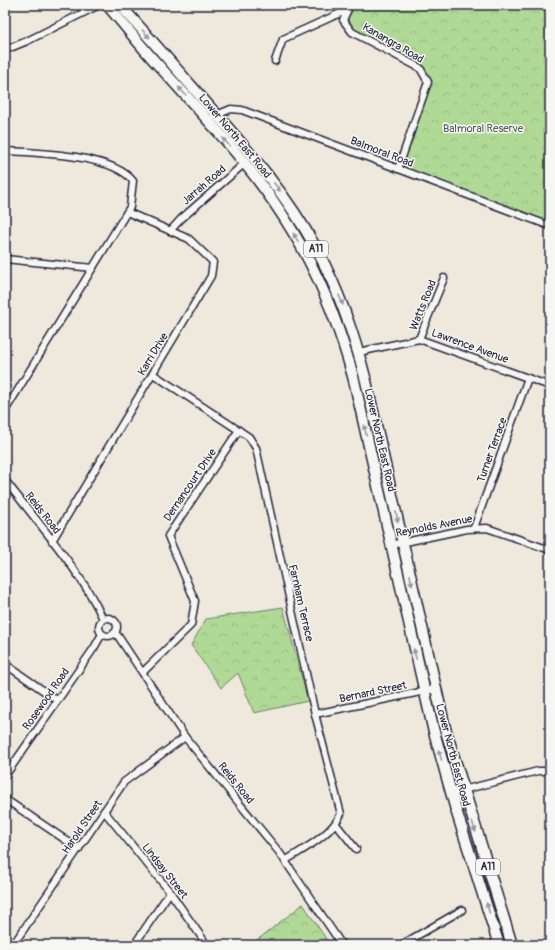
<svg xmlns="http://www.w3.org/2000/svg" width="555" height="950" viewBox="0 0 555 950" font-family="Pangolin,sans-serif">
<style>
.forest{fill:url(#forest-crowns);stroke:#697e68}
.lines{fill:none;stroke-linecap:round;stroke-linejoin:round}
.street-casing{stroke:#22223b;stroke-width:9}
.primary-casing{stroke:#22223b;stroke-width:13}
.street{stroke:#f6f6f2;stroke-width:6}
.primary{stroke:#f6f6f2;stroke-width:10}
.oneway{fill:#9797a0}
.labels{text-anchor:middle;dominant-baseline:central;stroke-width:3;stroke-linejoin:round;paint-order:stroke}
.shield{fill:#f6f6f2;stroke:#626272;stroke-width:1}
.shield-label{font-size:10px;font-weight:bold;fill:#22223b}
.street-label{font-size:11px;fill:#22223b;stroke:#f6f6f2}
.park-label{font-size:11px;fill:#4d5956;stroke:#f6f6f2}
</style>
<defs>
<pattern id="forest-crowns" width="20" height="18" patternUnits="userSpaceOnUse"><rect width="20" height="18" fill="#b0d996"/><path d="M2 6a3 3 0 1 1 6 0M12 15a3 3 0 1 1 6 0" fill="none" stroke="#97ba82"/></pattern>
</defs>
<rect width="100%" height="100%" fill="#efe8dc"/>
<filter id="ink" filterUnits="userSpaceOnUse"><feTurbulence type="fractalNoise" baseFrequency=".025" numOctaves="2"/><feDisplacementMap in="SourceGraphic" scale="8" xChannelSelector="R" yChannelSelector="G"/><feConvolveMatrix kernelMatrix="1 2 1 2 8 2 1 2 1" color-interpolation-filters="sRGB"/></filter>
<g filter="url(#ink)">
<g class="forest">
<polygon points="350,5 550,5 550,226 398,169 428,82 420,68 352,32 343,20"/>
<polygon points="283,607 308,701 254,713 238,673 221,688 191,645 206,619"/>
<polygon points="303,904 330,945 251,945"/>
</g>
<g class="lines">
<g class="street-casing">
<g id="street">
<polyline points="350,5 343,20 352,32 420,68 428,82 398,169"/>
<polyline points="5,50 27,41 99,5"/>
<polyline points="275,61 283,39 347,10"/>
<polyline points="214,116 231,109 242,110 550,226"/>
<path d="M5 151C37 153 112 154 133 181L130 207 5 411"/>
<polyline points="170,231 181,219 246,162"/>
<polyline points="5,259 93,268"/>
<polyline points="419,339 444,278"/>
<polyline points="359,352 419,339 550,386"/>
<path d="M153 374 249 437 256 448 315 714 341 814C330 836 305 848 285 861"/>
<path d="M5 480C37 522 82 572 103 619"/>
<polyline points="474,528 528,378"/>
<polyline points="52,541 211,276 213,262 189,239 127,212"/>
<polyline points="391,545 467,529 487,528 550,550"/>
<circle cx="108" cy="627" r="9"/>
<polyline points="114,633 118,636 185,737 279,852 342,945"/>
<polyline points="5,664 57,700"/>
<polyline points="143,672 191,625 195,601 168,536 239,430"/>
<polyline points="315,714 435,689"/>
<polyline points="5,776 94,648 102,634"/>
<polyline points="451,793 538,771 550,771"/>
<polyline points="5,799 79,849"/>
<polyline points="104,811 170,892 207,945"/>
<polyline points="336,824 356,849"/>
<polyline points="13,945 124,782 185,737"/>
<polyline points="134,945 170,892"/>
<polyline points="401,945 462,910"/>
</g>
</g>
<g class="primary-casing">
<g id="primary">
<path d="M107 5C125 25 141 47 160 67 207 119 257 171 293 232 321 278 340 328 354 380L433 728 456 810 499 945"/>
<path d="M120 5C150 38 179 72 208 105 248 150 287 195 316 248 339 290 354 334 366 381L445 728 512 945"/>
</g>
</g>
<use href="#street" class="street"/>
<use href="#primary" class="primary"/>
</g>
<defs><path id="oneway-solid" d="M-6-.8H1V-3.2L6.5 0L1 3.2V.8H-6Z"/></defs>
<g class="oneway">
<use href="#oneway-solid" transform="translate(146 34) rotate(48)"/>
<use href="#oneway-solid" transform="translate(182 91) rotate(-132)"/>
<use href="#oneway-solid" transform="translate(226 142) rotate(-130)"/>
<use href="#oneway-solid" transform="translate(277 187) rotate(53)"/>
<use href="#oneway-solid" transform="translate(296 238) rotate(-120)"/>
<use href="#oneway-solid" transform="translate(341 300) rotate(68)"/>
<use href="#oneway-solid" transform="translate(365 430) rotate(-103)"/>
<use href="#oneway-solid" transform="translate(397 517) rotate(77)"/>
<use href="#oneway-solid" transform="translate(411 580) rotate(78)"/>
<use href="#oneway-solid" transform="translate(415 654) rotate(-103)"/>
<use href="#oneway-solid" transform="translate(440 755) rotate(-106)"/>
<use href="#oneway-solid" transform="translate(474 827) rotate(72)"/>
<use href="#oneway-solid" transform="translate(488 908) rotate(-107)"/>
</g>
</g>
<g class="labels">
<g class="shield">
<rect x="304" y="241" width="24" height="16" rx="3"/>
<rect x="476" y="859" width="24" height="16" rx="3"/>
</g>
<g class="shield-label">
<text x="316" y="249">A11</text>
<text x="488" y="867">A11</text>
</g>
<g class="street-label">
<text transform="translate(393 43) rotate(30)">Kanangra Road</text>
<text transform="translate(235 136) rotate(50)">Lower North East Road</text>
<text transform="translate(382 152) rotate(21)">Balmoral Road</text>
<text transform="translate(204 185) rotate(-41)">Jarrah Road</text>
<text transform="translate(423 305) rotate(-68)">Watts Road</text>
<text transform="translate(470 346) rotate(20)">Lawrence Avenue</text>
<text transform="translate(153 354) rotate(-59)">Karri Drive</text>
<text transform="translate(380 440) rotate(77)">Lower North East Road</text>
<text transform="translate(492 450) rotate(-70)">Turner Terrace</text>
<text transform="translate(190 485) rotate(-56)">Dernancourt Drive</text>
<text transform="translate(43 513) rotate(52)">Reids Road</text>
<text transform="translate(434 526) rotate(-11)">Reynolds Avenue</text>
<text transform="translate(301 603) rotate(77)">Farnham Terrace</text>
<text transform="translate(373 692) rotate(-12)">Bernard Street</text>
<text transform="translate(46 699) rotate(-55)">Rosewood Road</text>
<text transform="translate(453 755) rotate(75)">Lower North East Road</text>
<text transform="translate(236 783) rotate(51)">Reids Road</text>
<text transform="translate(82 827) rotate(-56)">Harold Street</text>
<text transform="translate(165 871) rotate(52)">Lindsay Street</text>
</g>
<g class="park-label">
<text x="483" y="128">Balmoral Reserve</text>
</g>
</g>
<rect width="555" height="950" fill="none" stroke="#f6f6f2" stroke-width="20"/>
<rect x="10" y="10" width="535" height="930" fill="none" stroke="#22223b" stroke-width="1.5" filter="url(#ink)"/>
</svg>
